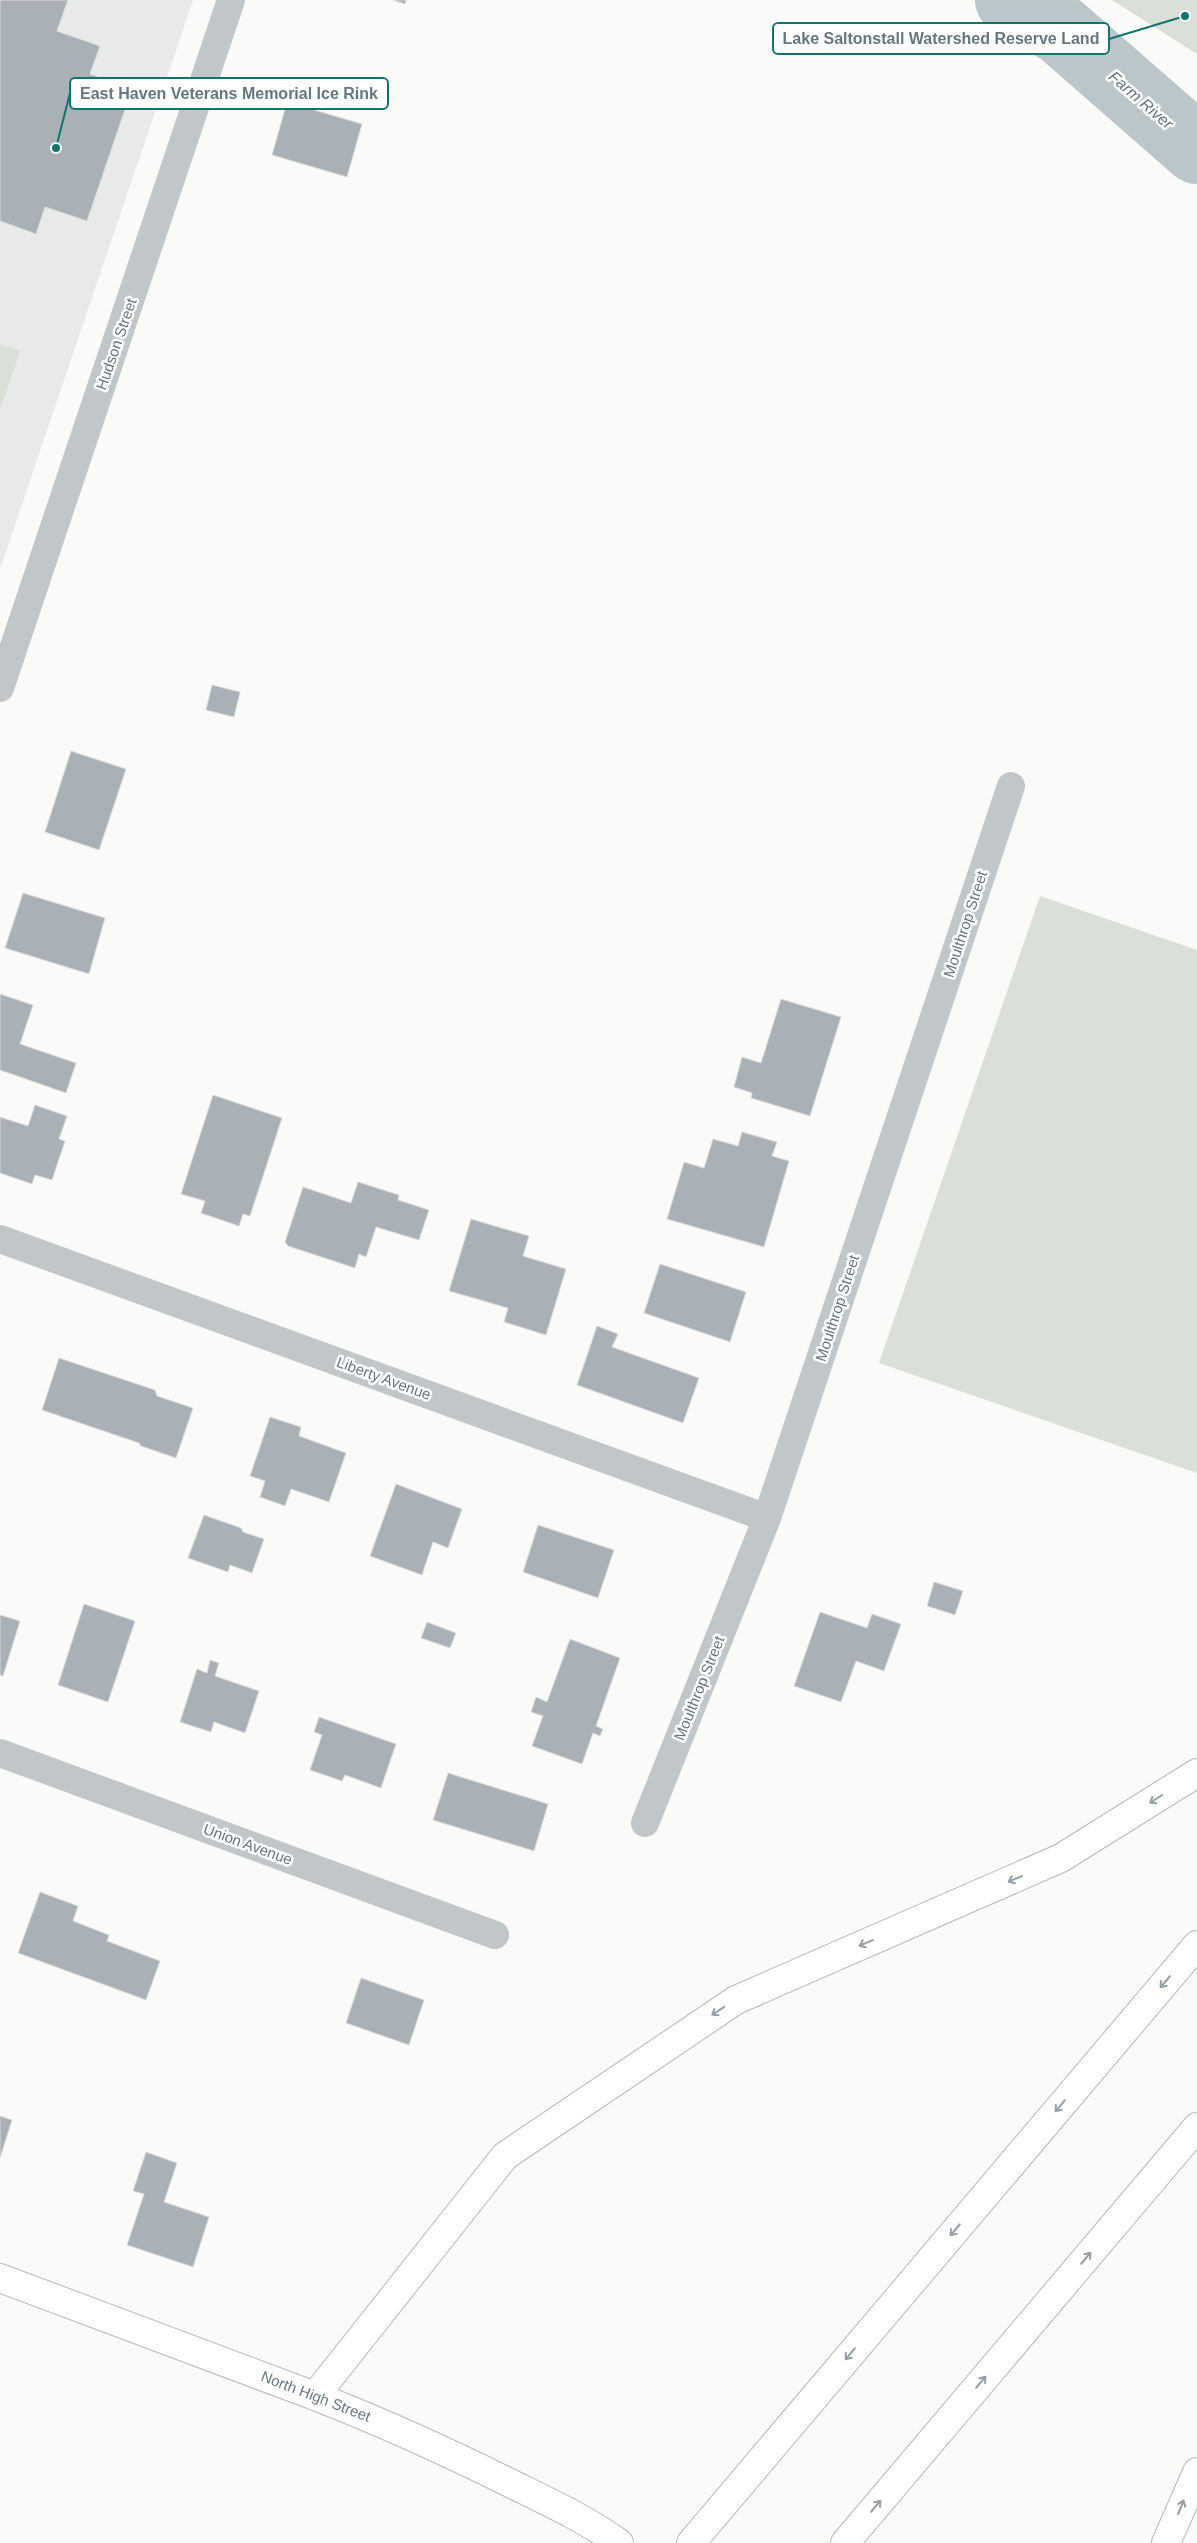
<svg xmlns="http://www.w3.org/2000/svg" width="1197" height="2543" viewBox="0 0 1197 2543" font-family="Arial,sans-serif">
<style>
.built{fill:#e8e9e9}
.green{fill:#dadfd7}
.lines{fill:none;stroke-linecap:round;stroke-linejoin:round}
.river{stroke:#bbc6ca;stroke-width:70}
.building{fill:#a9b1b7;stroke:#dcdcda}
.secondary-casing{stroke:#b4babe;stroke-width:30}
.primary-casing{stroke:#b5babe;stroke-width:30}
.highway-casing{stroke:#b5b9bc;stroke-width:30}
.street{stroke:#c1c6c9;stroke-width:28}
.secondary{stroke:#fff;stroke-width:28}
.primary{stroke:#fff;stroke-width:28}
.highway{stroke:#fff;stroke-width:28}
.oneway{stroke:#949fa7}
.labels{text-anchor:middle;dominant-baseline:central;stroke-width:5;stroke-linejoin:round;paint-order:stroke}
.street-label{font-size:15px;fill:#667681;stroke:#fff}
.water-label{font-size:16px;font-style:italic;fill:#61747b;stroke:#fff}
.leader{fill:none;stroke:#0f766e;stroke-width:2}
.callout-dot{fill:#0f766e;stroke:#fff;stroke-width:2}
.callout{fill:#fff;stroke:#0f766e;stroke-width:2}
.callout-label{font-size:16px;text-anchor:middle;font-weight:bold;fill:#667681}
</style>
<rect width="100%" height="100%" fill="#fafaf8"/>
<polygon class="built" points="0,0 193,0 0,569"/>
<g class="green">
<polygon points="1112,0 1197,0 1197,54"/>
<polygon points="0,344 20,351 0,409"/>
<polygon points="1040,896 1197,950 1197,1473 879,1363"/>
</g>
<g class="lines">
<polyline class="river" points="1010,0 1061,30 1197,149"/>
</g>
<g class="building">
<polygon points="0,0 68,0 57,31 100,46 90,74 132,89 87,221 45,207 36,234 0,221"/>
<polygon points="393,0 406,0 405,4"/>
<polygon points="287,102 362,124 347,177 272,155"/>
<polygon points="212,685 240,692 234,717 206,710"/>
<polygon points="71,751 126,769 99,850 45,832"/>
<polygon points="23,893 105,918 89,974 5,948"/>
<polygon points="0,994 33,1005 20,1044 76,1063 66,1093 0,1070"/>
<polygon points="781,999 841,1017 810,1116 751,1098 752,1093 734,1087 742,1057 761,1063"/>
<polygon points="213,1095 282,1118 250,1216 243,1214 239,1226 201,1213 205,1201 181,1194"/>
<polygon points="35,1105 67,1116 59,1139 65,1141 52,1180 35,1175 32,1184 0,1173 0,1117 28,1126"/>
<polygon points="742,1132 777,1142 772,1156 789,1161 764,1247 667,1219 684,1162 704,1168 713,1139 738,1146"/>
<polygon points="358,1182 399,1195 398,1200 429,1210 419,1240 376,1227 366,1257 359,1254 355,1268 288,1246 285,1242 303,1187 351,1203"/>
<polygon points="471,1219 529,1236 523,1256 566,1269 546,1335 504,1322 508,1308 449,1291"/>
<polygon points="660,1264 746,1292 730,1342 644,1313"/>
<polygon points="597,1326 618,1334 612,1347 699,1378 683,1423 577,1385"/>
<polygon points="59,1358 155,1390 157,1396 193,1408 176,1458 141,1446 139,1443 42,1410"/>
<polygon points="270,1417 301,1427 299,1436 346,1453 329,1502 291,1489 285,1506 260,1497 265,1481 250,1476"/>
<polygon points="396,1484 462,1509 448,1548 433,1542 422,1575 370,1556"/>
<polygon points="204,1515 241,1528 243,1532 264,1539 252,1573 230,1565 228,1572 188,1558"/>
<polygon points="538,1525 614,1550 598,1598 523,1572"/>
<polygon points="934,1582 963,1591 955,1615 927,1606"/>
<polygon points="84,1604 135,1621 108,1702 58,1685"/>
<polygon points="820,1612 867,1628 872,1614 901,1624 884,1671 856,1661 841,1702 794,1686"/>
<polygon points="0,1615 20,1621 3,1676 0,1675"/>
<polygon points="427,1622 456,1633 450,1648 421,1638"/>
<polygon points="570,1639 620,1658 596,1726 603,1729 600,1736 593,1733 582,1764 532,1746 543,1716 531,1712 536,1697 547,1702"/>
<polygon points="210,1660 219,1663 215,1676 259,1691 245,1733 214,1722 211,1732 180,1722 197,1669 207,1673"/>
<polygon points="319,1717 396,1744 381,1788 345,1775 342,1781 310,1770 322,1735 314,1732"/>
<polygon points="448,1773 548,1804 534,1851 433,1820"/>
<polygon points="40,1892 78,1906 73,1921 109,1935 107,1941 160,1961 146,2000 18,1953"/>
<polygon points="361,1978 424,2000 409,2045 346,2023"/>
<polygon points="0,2116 12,2120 0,2158"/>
<polygon points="146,2152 177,2163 164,2202 209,2217 193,2267 127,2245 144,2194 133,2191"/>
</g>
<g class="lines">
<g class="secondary-casing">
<polyline id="secondary" points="0,2278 315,2396"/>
</g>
<g class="primary-casing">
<path id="primary" d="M315 2396C384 2423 450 2453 516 2486 551 2503 587 2520 619 2543"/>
</g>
<g class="highway-casing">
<g id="highway">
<polyline points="315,2396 505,2156 736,2000 1061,1858 1197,1773"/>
<polyline points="691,2543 1197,1945"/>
<polyline points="845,2543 1197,2127"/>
<polyline points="1166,2543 1197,2472"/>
</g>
</g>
<g class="street">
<polyline points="0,688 231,0"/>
<polyline points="0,1239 767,1518"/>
<polyline points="0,1753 495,1935"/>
<polyline points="645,1823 767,1518 1011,786"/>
</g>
<use href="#secondary" class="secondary"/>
<use href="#primary" class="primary"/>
<use href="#highway" class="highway"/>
</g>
<defs><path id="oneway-shaft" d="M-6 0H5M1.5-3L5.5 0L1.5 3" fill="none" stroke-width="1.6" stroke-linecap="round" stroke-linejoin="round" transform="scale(1.25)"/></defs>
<g class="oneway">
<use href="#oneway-shaft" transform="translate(1156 1799) rotate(148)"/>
<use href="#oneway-shaft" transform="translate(1015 1879) rotate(157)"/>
<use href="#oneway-shaft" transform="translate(866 1943) rotate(157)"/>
<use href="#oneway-shaft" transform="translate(1165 1982) rotate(130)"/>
<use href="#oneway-shaft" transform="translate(718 2011) rotate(146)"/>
<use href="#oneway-shaft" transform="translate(1060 2106) rotate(130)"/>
<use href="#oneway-shaft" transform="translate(955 2230) rotate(130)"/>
<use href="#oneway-shaft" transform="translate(1086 2258) rotate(-50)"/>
<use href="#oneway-shaft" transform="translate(850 2354) rotate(130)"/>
<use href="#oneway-shaft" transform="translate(981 2382) rotate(-50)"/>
<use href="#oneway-shaft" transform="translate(876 2506) rotate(-50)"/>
<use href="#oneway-shaft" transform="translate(1181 2507) rotate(-68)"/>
</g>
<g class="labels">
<g class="street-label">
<text transform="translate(116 344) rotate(-71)">Hudson Street</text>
<text transform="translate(965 924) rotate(-72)">Moulthrop Street</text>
<text transform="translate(837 1308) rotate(-72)">Moulthrop Street</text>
<text transform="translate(384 1378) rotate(20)">Liberty Avenue</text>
<text transform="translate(699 1688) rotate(-68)">Moulthrop Street</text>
<text transform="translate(248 1844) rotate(20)">Union Avenue</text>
<text transform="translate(316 2396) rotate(21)">North High Street</text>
</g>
<g class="water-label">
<text transform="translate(1141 100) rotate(41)">Farm River</text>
</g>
</g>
<path class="leader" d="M1185 16L1109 39M56 148L70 93"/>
<g class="callout-dot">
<circle cx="1185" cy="16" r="5"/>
<circle cx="56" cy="148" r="5"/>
</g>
<g class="callout">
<rect x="773" y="23" width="336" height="31" rx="5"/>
<rect x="70" y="78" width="318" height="31" rx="5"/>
</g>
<g class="callout-label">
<text x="941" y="44">Lake Saltonstall Watershed Reserve Land</text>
<text x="229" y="99">East Haven Veterans Memorial Ice Rink</text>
</g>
</svg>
